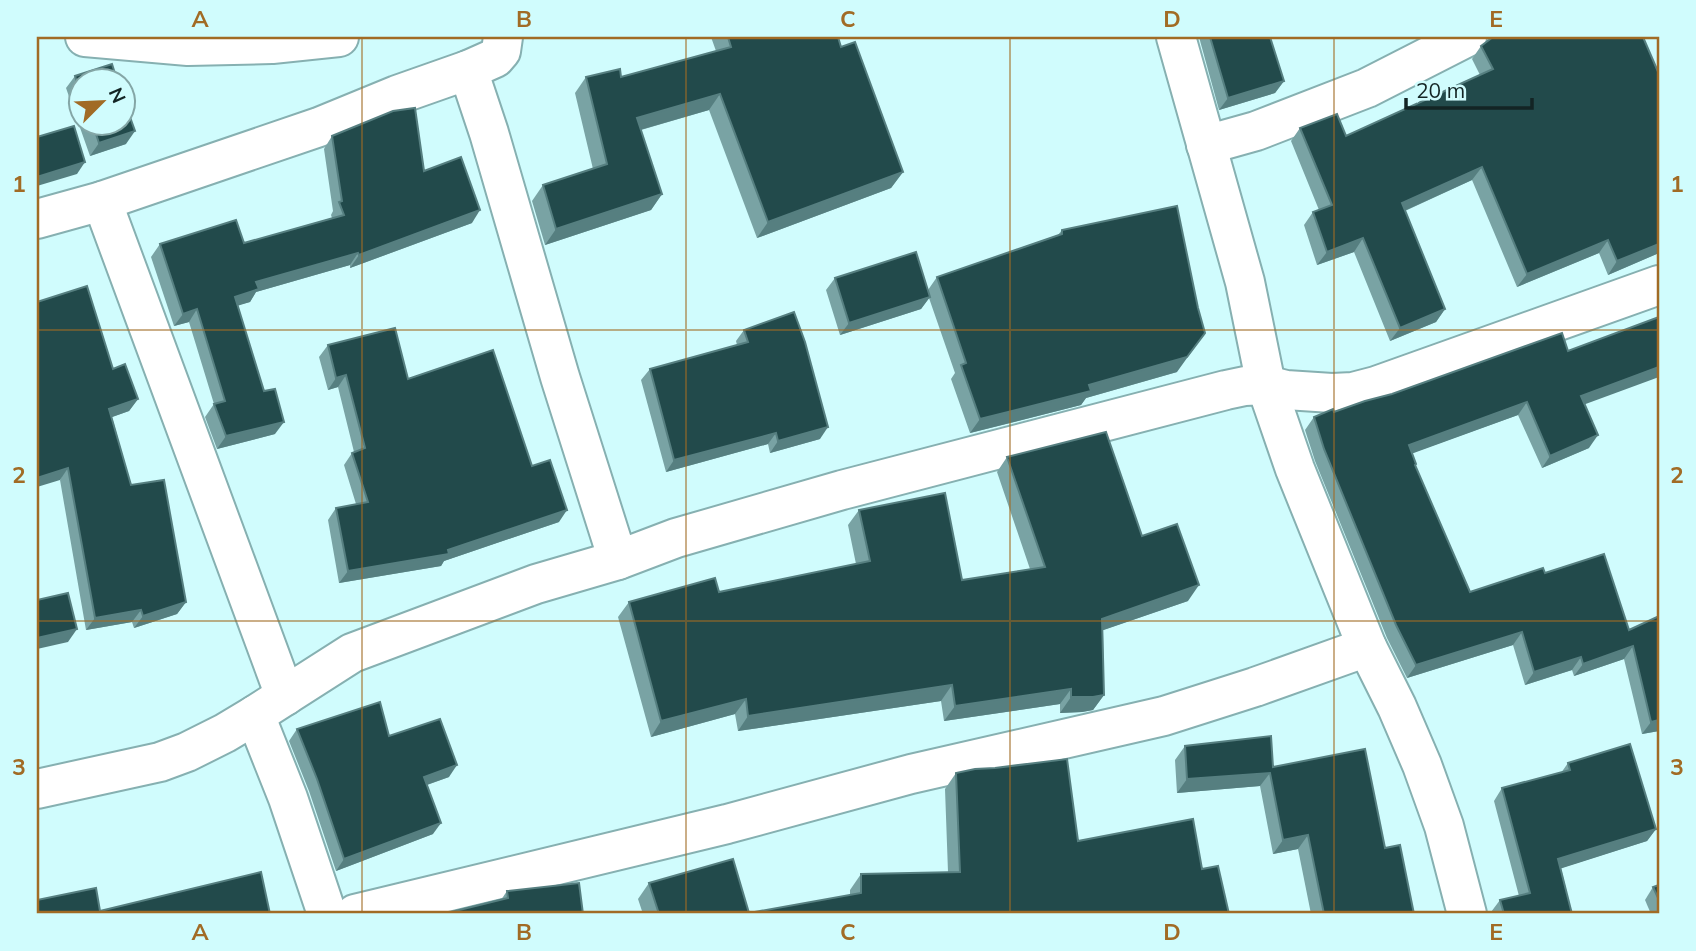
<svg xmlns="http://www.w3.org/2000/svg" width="1696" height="951" viewBox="0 0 1696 951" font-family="Mulish,sans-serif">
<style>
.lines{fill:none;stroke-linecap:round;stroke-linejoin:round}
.minor-casing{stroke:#86b0b1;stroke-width:42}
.minor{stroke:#fff;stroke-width:38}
.wall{fill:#79a3a4}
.shaded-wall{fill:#567f80}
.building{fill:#224a4b;stroke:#567f80;stroke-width:2}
.grid{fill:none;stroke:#a16b25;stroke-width:2;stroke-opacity:0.55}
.neatline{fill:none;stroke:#a16b25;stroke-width:2.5}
.grid-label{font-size:23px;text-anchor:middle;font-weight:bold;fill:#a16b25}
</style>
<rect width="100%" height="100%" fill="#d0fcfd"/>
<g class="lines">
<g class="minor-casing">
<g id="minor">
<polyline points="85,37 188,46 272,44 339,37"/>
<polyline points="1176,37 1245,282 1266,385 1295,469 1367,647 1397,707 1422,765 1444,826 1467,914"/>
<polyline points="468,70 489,133 560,377 618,560"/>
<polyline points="1206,145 1256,131 1367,88 1467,37"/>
<polyline points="102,201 285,696"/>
<polyline points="37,219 102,201 319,127 397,95 468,70 495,58 501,51 503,37"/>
<polyline points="255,715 288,798 327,914"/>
<polyline points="37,789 160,762 187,752 225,733 255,715 352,653 536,584 618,560 676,538 842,490 1226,390 1245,386 1266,385 1286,390 1332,393 1353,392 1376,386 1659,285"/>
<polyline points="355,914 727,824 911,774 1164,716 1255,687 1367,647"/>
</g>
</g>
<use href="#minor" class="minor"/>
</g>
<g class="wall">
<polygon points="711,37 838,37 841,47 903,172 891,188 757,238 709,110 641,130 662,194 651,210 545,245 532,201 543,185 593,169 575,93 586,77 621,77 716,51"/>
<polygon points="1199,37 1270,37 1284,81 1275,93 1219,110"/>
<polygon points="1492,37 1557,37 1659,253 1608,275 1599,253 1517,287 1472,180 1405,211 1445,309 1436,322 1390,341 1354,252 1317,265 1304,225 1313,212 1319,210 1291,141 1300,128 1346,136 1480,75 1472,59 1481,46"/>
<polygon points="75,76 80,80 80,122 122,122 126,144 90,156 66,88"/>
<polygon points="332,136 424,171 472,223 350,268 350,265 256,292 250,302 238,305 275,434 217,449 205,417 214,404 189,322 174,326 151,257 160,244 244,243 332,218 331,215 333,211 324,149"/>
<polygon points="1062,230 1177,372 1086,398 1081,405 970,433 951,379 955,373 929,298 921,309 840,335 826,290 835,278 928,290 937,277 1058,235"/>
<polygon points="744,330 820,439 770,453 768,444 666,472 641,380 650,369 737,345 736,341"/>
<polygon points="328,345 408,379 532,466 559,522 444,561 441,566 339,583 328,520 336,508 356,504 344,465 352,453 354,452 338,387 328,390 319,357"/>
<polygon points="113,369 138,399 129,411 112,417 131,485 186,602 177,614 134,628 132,622 86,630 60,480"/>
<polygon points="1392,394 1585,404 1589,448 1542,468 1518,415 1412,453 1415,465 1470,592 1545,573 1604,554 1659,731 1642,734 1624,659 1574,676 1572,670 1525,685 1513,645 1407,678 1387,638 1315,461 1305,430 1314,417"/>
<polygon points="1007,457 1142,536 1188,601 1103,630 1104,695 1093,710 1082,712 1060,713 1060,704 944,721 941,701 738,731 735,714 651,737 618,617 629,602 719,592 856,564 848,525 859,510 962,580 1030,569 997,472"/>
<polygon points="297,729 389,736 449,777 427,785 433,834 336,871 309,791 289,741"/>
<polygon points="1185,746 1273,767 1385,848 1414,914 1311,914 1298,849 1273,854 1260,786 1177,793 1175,760"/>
<polygon points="1568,763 1656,829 1647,841 1561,868 1572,914 1492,914 1491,912 1500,900 1519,896 1494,801 1502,788 1561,773"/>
<polygon points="956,773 1078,841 1202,869 1229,914 643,914 638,899 649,883 749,913 850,895 850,890 861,874 948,872 945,789"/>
<polygon points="1659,885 1659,914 1651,914 1645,900 1653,887"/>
<polygon points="507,891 583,914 501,900"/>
</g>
<g class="shaded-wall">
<polygon points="1284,81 1275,93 1219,110 1228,98"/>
<polygon points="720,94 709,110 626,134 637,118"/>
<polygon points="135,131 126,144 90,156 99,143"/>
<polygon points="85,162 77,174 37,186 37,177"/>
<polygon points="1482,167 1472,180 1393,216 1402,203"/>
<polygon points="903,172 891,188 757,238 768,222"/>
<polygon points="662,194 651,210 545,245 556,229"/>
<polygon points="480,210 472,223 350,268 359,255"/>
<polygon points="1363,238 1354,252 1317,265 1327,252"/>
<polygon points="1608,240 1599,253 1517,287 1527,274"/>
<polygon points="1659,244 1659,253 1608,275 1617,261"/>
<polygon points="358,253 350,265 256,292 250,302 227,309 235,297 256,282"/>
<polygon points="930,297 921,309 840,335 849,323"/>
<polygon points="197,309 189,322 174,326 183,314"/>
<polygon points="1445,309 1436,322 1390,341 1400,328"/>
<polygon points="1205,333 1177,372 1086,398 1081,405 970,433 980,419 1089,385"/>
<polygon points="1659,367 1659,377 1572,409 1581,396"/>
<polygon points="346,375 338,387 328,390 336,378"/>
<polygon points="138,399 129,411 101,421 109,409"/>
<polygon points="1527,402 1518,415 1400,458 1409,445"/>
<polygon points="284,422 275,434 217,449 226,436"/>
<polygon points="828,427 820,439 770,453 778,441"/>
<polygon points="776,433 768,444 666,472 674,460"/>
<polygon points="1598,435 1589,448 1542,468 1550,456"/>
<polygon points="68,468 60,480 37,487 37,478"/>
<polygon points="567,510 559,522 444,561 441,566 339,583 348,571 448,550"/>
<polygon points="1199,585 1188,601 1092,634 1102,619"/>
<polygon points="186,602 177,614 134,628 143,616"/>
<polygon points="141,610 132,622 86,630 95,618"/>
<polygon points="77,629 68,642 37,649 37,638"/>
<polygon points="1522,632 1513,645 1407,678 1416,665"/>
<polygon points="1633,646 1624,659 1574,676 1583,664"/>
<polygon points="1581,657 1572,670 1525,685 1534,672"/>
<polygon points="952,685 941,701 738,731 748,716"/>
<polygon points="1071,689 1060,704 944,721 955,706"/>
<polygon points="1104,695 1093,710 1082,712 1060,713 1071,697"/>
<polygon points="746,699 735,714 651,737 661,721"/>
<polygon points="1659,720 1659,731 1642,734 1651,722"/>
<polygon points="457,765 449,777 415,789 424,777"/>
<polygon points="1270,773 1260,786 1177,793 1187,779"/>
<polygon points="441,823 433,834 336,871 344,859"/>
<polygon points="1656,829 1647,841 1550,872 1558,859"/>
<polygon points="1308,835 1298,849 1273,854 1283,840"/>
</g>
<g class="building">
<polygon points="728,37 838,37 841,47 855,42 903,172 768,222 720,94 637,118 662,194 556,229 543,185 607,164 586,77 620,69 621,77 731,47"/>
<polygon points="1210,37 1270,37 1284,81 1228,98"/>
<polygon points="1493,37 1643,37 1659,74 1659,244 1617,261 1608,240 1527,274 1482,167 1402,203 1445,309 1400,328 1363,238 1327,252 1313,212 1332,205 1300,128 1337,114 1346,136 1493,69 1481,46"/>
<polygon points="112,64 117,80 80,80 80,91 75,76"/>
<polygon points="122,95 135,131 99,143 92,122 122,122"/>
<polygon points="415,108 424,171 461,157 480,210 359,255 358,253 256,282 259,289 235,297 264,391 275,389 284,422 226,436 214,404 225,401 197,309 183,314 160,244 236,220 244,243 344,215 339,202 342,201 332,136 393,111"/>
<polygon points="74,126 85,162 37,177 37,137"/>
<polygon points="1177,206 1198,308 1205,333 1187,357 1089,385 1091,391 980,419 961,365 966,363 937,277 1062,234 1062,230"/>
<polygon points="916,252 930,297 849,323 835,278"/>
<polygon points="87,286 113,369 125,364 138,399 109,409 131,485 164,480 186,602 143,616 141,610 95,618 68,468 37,478 37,302"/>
<polygon points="794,312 805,342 828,427 778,441 776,433 674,460 650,369 748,342 744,330"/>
<polygon points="1659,317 1659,367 1581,396 1598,435 1550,456 1527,402 1409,445 1416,464 1415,465 1470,592 1543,568 1545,573 1604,554 1629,630 1659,616 1659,720 1651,722 1633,646 1583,664 1581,657 1534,672 1522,632 1416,665 1396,625 1324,449 1314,417 1333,409 1334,412 1365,401 1392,394 1562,333 1568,351"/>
<polygon points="395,328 408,379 493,350 532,466 550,460 567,510 448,550 449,554 348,571 336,508 368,502 352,453 365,448 346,375 336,378 328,345"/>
<polygon points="1106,432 1142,536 1177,524 1199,585 1102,619 1104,695 1093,697 1071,697 1071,689 955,706 952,685 748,716 746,699 661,721 629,602 715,578 719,592 870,561 859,510 945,493 962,580 1045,567 1007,457"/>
<polygon points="68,593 77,629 37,638 37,600"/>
<polygon points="380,702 389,736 440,719 457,765 424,777 441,823 344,859 317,779 297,729"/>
<polygon points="1271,736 1273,767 1365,749 1385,848 1400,845 1414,914 1324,914 1308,835 1283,840 1270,773 1187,779 1185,746"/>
<polygon points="1630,744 1656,829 1558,859 1572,914 1504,914 1500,900 1530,893 1502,788 1570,770 1568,763"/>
<polygon points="1067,759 1078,841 1193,819 1202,869 1218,866 1229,914 659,914 649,883 733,859 749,913 861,893 861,874 960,872 956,773 975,769 995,768"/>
<polygon points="261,872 270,914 37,914 37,900 96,888 100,911"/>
<polygon points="579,883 583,914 443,914 508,898 507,891"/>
<polygon points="1659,885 1659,900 1653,887"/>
</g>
<path class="grid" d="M362 37V914M686 37V914M1010 37V914M1334 37V914M37 330H1659M37 621H1659"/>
<rect width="1696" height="951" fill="none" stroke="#d0fcfd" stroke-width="77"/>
<g transform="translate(102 102) rotate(66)"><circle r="33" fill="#d0fcfd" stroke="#84a6a6" stroke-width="2"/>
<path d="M0-5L12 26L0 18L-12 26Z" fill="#a16b25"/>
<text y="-10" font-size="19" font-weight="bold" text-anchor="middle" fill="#132424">N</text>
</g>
<path d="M1406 98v10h126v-10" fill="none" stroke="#132424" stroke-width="3.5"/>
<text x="1416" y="98" font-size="21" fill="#132424" stroke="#d0fcfd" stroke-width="5" paint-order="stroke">20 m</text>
<rect x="38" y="38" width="1620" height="874" class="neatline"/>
<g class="grid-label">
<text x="200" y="27">A</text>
<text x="524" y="27">B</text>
<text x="848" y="27">C</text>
<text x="1172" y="27">D</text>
<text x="1496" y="27">E</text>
<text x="19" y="192">1</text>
<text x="1677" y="192">1</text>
<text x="19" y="483">2</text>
<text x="1677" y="483">2</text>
<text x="19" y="775">3</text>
<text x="1677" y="775">3</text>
<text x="200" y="940">A</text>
<text x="524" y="940">B</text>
<text x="848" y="940">C</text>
<text x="1172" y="940">D</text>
<text x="1496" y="940">E</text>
</g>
</svg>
